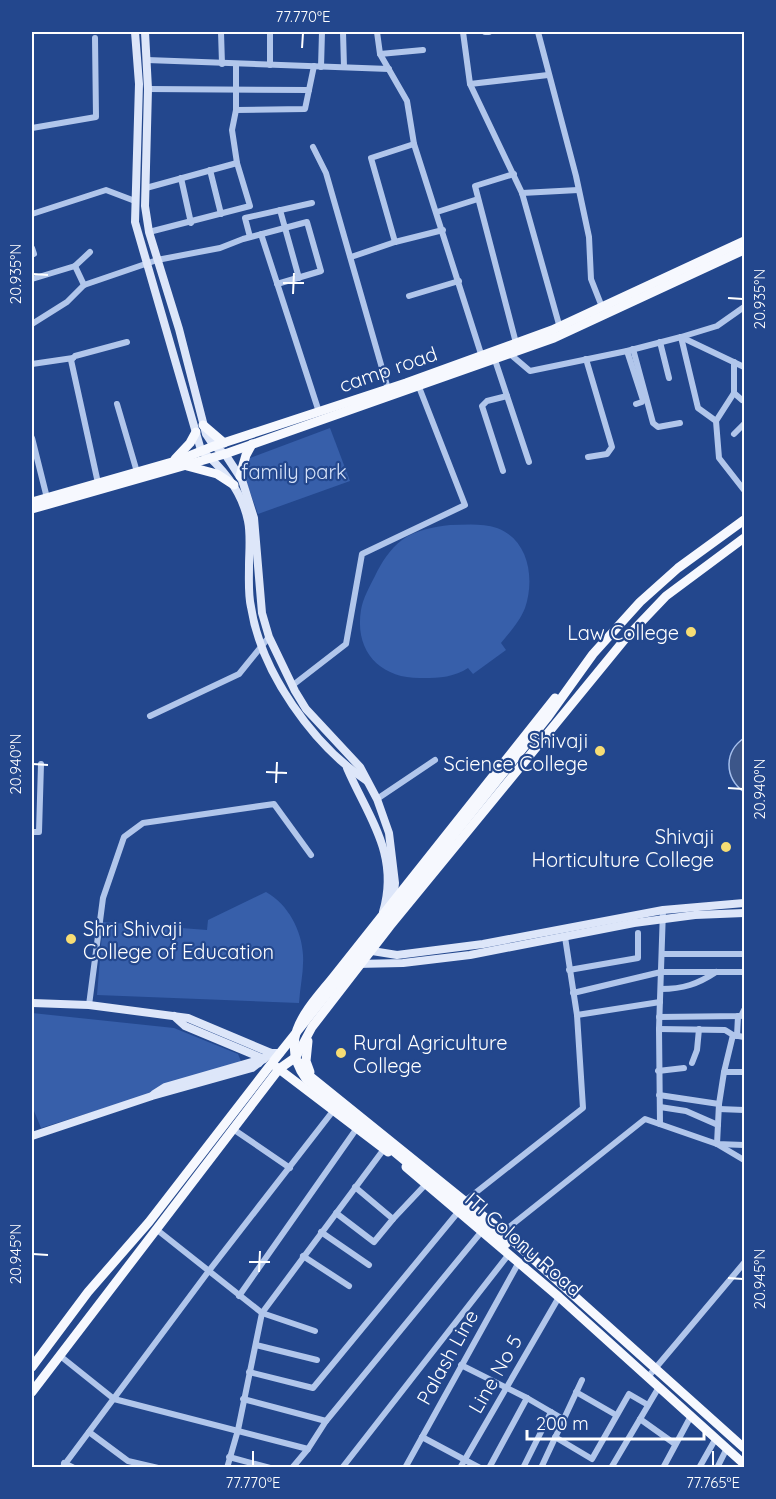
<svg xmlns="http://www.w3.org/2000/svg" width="776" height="1499" viewBox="0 0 776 1499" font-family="Quicksand,sans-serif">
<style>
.green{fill:#375faa}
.water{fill:#3c5689;stroke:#a5bfec;stroke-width:1.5}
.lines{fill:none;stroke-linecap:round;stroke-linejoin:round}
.street{stroke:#b1c6eb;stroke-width:6}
.secondary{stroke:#dde6f9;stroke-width:8}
.primary{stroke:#f6f8fe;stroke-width:9}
.primary-bridge{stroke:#f6f8fe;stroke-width:9}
.ticks{fill:none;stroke:#fff;stroke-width:2}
.poi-dot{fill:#f7dd74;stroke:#23478d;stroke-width:2}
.labels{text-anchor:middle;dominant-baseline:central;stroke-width:4.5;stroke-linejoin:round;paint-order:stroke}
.street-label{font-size:20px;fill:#fff;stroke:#23478d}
.park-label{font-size:20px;fill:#d6e2f8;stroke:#23478d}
.poi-label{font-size:20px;fill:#fff;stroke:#23478d;text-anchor:end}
.neatline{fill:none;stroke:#fff;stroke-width:2}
.ticks-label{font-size:15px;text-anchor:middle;fill:#fff}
</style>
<rect width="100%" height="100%" fill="#23478d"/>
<g class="green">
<polygon points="330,428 350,481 258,514 239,462"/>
<path d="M450 525C465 525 482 523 497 528 529 540 535 579 525 608 520 621 510 632 501 643L506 650 473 674 468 668C455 677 439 678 424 678 382 680 354 653 361 610 363 598 370 586 375 576 381 563 390 549 402 540 415 530 434 527 450 525Z"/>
<path d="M266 892C288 904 302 931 303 955 304 971 300 987 299 1003L97 995 103 922 207 930 208 920Z"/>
<polygon points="32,1013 174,1028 238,1054 241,1061 239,1066 41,1128 32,1106"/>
</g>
<path class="water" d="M744 738V792C724 777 724 752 744 738Z"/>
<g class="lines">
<g class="street">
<polyline points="221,32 222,64"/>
<polyline points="343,32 344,67"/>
<polyline points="377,32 380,54 407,101 414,144 482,357"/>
<polyline points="463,32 470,84 522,193 560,328"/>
<polyline points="485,32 489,32"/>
<polyline points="538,32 576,176 589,237 591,279 602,307"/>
<polyline points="380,54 423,50"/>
<polyline points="147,60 389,69"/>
<polyline points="270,65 270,32"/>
<polyline points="321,67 322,32"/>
<polyline points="470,84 548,75"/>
<polyline points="148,89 309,90"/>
<polyline points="236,110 305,109 314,66"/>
<polyline points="32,128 96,117 95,38"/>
<polyline points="313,147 326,173 388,389"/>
<polyline points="210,170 221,214"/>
<polyline points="514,174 475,186 516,343"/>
<polyline points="181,178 191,223"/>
<polyline points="146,188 237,163"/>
<polyline points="522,193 578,190"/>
<polyline points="280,210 299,278"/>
<polyline points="437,212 478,199"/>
<polyline points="32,214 106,190 135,201"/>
<polyline points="149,232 250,206 237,163 232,130 236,110 236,64"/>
<polyline points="261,234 319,412"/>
<polyline points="250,237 245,218 312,203"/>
<polyline points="395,242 371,158 414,144"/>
<polyline points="32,248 34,254"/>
<polyline points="351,257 395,242 443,230"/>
<polyline points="75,266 84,285"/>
<polyline points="32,279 75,266 90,252"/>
<polyline points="409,296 459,281"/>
<polyline points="32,324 67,302 84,285 157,260 220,248 243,239 307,222 321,271 277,284"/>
<polyline points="681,337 698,408 716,421"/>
<polyline points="681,337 744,367"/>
<polyline points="660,342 669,378"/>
<polyline points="633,349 653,423 658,427 680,423"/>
<polyline points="627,351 643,400 642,402 636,404"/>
<polyline points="510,354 530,371 627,351 681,337 717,326 744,307"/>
<polyline points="586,359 612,447 607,454 588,457"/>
<polyline points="495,360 529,462"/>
<polyline points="734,362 734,393 716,421 719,458 744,490"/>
<polyline points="32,364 73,358"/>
<polyline points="734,393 742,400"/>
<polyline points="117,404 137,472"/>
<polyline points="734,434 744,424"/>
<polyline points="32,438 47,498"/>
<polyline points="503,471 482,406 487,401 507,396"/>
<polyline points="98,483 71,360 75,356 127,342"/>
<polyline points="293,685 346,644 362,554 465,505 419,387"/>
<polyline points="150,716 239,674 269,637"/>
<polyline points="377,799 435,760"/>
<polyline points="32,832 39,832 41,764"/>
<polyline points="662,954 744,954"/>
<polyline points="569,970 638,958 638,933"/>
<path d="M661 989C683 989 698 984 716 972"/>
<polyline points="573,993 661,972 744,972"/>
<polyline points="89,1005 103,898 124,837 143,823 274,804 311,855"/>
<polyline points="577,1015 660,1002"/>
<polyline points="659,1017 741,1016 744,1010"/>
<polyline points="659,1029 725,1030 733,1035 744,1037"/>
<polyline points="737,1036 738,1016"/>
<polyline points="692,1063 697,1050 699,1029"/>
<polyline points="658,1071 684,1068"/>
<polyline points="724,1072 733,1035"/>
<polyline points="744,1072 724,1072 719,1104 717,1144 744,1145"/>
<polyline points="659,1095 719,1104"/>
<polyline points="660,1107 686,1111 718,1125"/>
<polyline points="719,1109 744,1110"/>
<polyline points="660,1124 659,1029 663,910"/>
<polyline points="233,1129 290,1168"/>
<polyline points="355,1187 393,1219"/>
<polyline points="465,1201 583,1108 577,1015 565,937"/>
<polyline points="336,1213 374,1242 393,1219 426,1184"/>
<polyline points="156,1229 262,1313 315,1331"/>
<polyline points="321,1232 369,1265"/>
<polyline points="503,1232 645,1119 717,1144 744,1160"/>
<polyline points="303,1256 349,1286"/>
<polyline points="239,1296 357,1128"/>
<polyline points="256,1345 317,1360"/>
<polyline points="59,1355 114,1399 308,1449"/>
<polyline points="461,1365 527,1398 563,1419"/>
<polyline points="249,1372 313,1388 459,1211"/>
<polyline points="648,1377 744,1263"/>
<polyline points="576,1392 616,1415"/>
<polyline points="243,1399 326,1421"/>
<polyline points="640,1419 675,1444"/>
<polyline points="89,1432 128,1461 158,1468"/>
<polyline points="422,1437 480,1468"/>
<polyline points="555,1437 592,1459 629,1394 648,1405"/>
<polyline points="229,1457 270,1468"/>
<polyline points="64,1463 74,1468"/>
<polyline points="62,1468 208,1272 333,1111"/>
<polyline points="227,1468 238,1430 262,1313 384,1149"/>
<polyline points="292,1468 308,1449 326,1421 482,1231"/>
<polyline points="342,1468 509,1254"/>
<polyline points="405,1468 519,1262"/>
<polyline points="460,1468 559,1297"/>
<polyline points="489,1468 527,1398"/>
<polyline points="523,1468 551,1412"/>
<polyline points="541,1468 582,1380"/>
<polyline points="611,1468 659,1387"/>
<polyline points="663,1468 691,1416"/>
<polyline points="699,1468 716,1438"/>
<polyline points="717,1468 727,1448"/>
</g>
<g class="secondary">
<path d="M135 32 139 84 135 222 201 450C224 469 242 491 248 521 251 535 249 552 249 566 249 580 248 594 251 607 261 672 313 745 367 781"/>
<polyline points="145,32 148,89 145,206 149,232 179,329 206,434 214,446 225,454 242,480 254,518 262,613 269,637 295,691 306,709 360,767 377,799 389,833 395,883 393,902"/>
<path d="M347 768C368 817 400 854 383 912"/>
<polyline points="366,950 397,955 483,944 663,910 744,903"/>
<polyline points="356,964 403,963 470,955 634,923 695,915 744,913"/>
<polyline points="32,1003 89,1005 188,1018 271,1053 280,1053"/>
<polyline points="174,1016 185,1026 264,1059"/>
<polyline points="154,1094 165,1087 255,1061 259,1063"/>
<polyline points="32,1136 152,1096 252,1068 271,1053"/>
</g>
<g class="primary">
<polyline points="203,425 224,443"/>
<polyline points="175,459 190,443 196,432"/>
<polyline points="187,466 217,474 234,485"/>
<polyline points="240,476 246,455 252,444"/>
<polyline points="32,502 179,460 214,446 406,383 552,330 744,241"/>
<polyline points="32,509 225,454 554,338 744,250"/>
<polyline points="308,1041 306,1061 310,1072"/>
<polyline points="300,1063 311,1077 503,1232 744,1448"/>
<polyline points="275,1066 388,1152"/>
<polyline points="406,1167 559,1297 744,1464"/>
<polyline points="32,1367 88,1292 149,1222 268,1068 547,718 593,654 640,602 678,568 744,520"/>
<polyline points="32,1392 279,1069 296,1057 312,1027 390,926 625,639 666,596 744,538"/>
</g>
<path class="primary-bridge" d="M506 1244 306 1079C276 1037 309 1008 335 975L555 698"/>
</g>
<path class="ticks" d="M302 48 303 33M33 274 48 275M283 283H304M293 294 294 273M728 298 743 299M33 764 48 765M266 772 287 773M276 783 277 762M728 788 743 789M33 1254 48 1255M249 1262H270M259 1272 260 1251M728 1278 743 1279M253 1466V1451M713 1466V1451"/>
<g class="poi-dot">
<circle cx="691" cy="632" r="6"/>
<circle cx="600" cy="751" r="6"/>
<circle cx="726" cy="847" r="6"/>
<circle cx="71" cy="939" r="6"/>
<circle cx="341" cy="1053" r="6"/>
</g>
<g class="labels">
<g class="street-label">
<text transform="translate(388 369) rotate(-19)">camp road</text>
<text transform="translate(524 1244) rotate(41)">ITI Colony Road</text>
<text transform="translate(447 1357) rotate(-61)">Palash Line</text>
<text transform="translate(495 1374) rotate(-60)">Line No 5</text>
</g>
<g class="park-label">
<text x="294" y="471">family park</text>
</g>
<g class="poi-label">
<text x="679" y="632">Law College</text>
<text x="588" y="740">Shivaji<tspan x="588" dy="23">Science College</tspan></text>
<text x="714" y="836">Shivaji<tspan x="714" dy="23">Horticulture College</tspan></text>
<text x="83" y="928" text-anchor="start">Shri Shivaji<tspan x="83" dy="23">College of Education</tspan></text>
<text x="353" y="1042" text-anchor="start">Rural Agriculture<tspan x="353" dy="23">College</tspan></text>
</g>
</g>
<rect width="776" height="1499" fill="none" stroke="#23478d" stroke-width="66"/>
<path d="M527 1430v9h177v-9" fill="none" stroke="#ffffff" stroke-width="3"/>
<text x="536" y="1430" font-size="18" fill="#ffffff" stroke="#23478d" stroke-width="4.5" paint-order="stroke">200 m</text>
<rect x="33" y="33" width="710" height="1433" class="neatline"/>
<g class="ticks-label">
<text x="303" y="22">77.770°E</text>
<text transform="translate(16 274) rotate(-90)" y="5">20.935°N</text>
<text transform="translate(760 299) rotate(-90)" y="5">20.935°N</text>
<text transform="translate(16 764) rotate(-90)" y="5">20.940°N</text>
<text transform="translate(760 789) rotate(-90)" y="5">20.940°N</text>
<text transform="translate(16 1254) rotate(-90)" y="5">20.945°N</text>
<text transform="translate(760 1279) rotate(-90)" y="5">20.945°N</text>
<text x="253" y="1488">77.770°E</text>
<text x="713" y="1488">77.765°E</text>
</g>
</svg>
